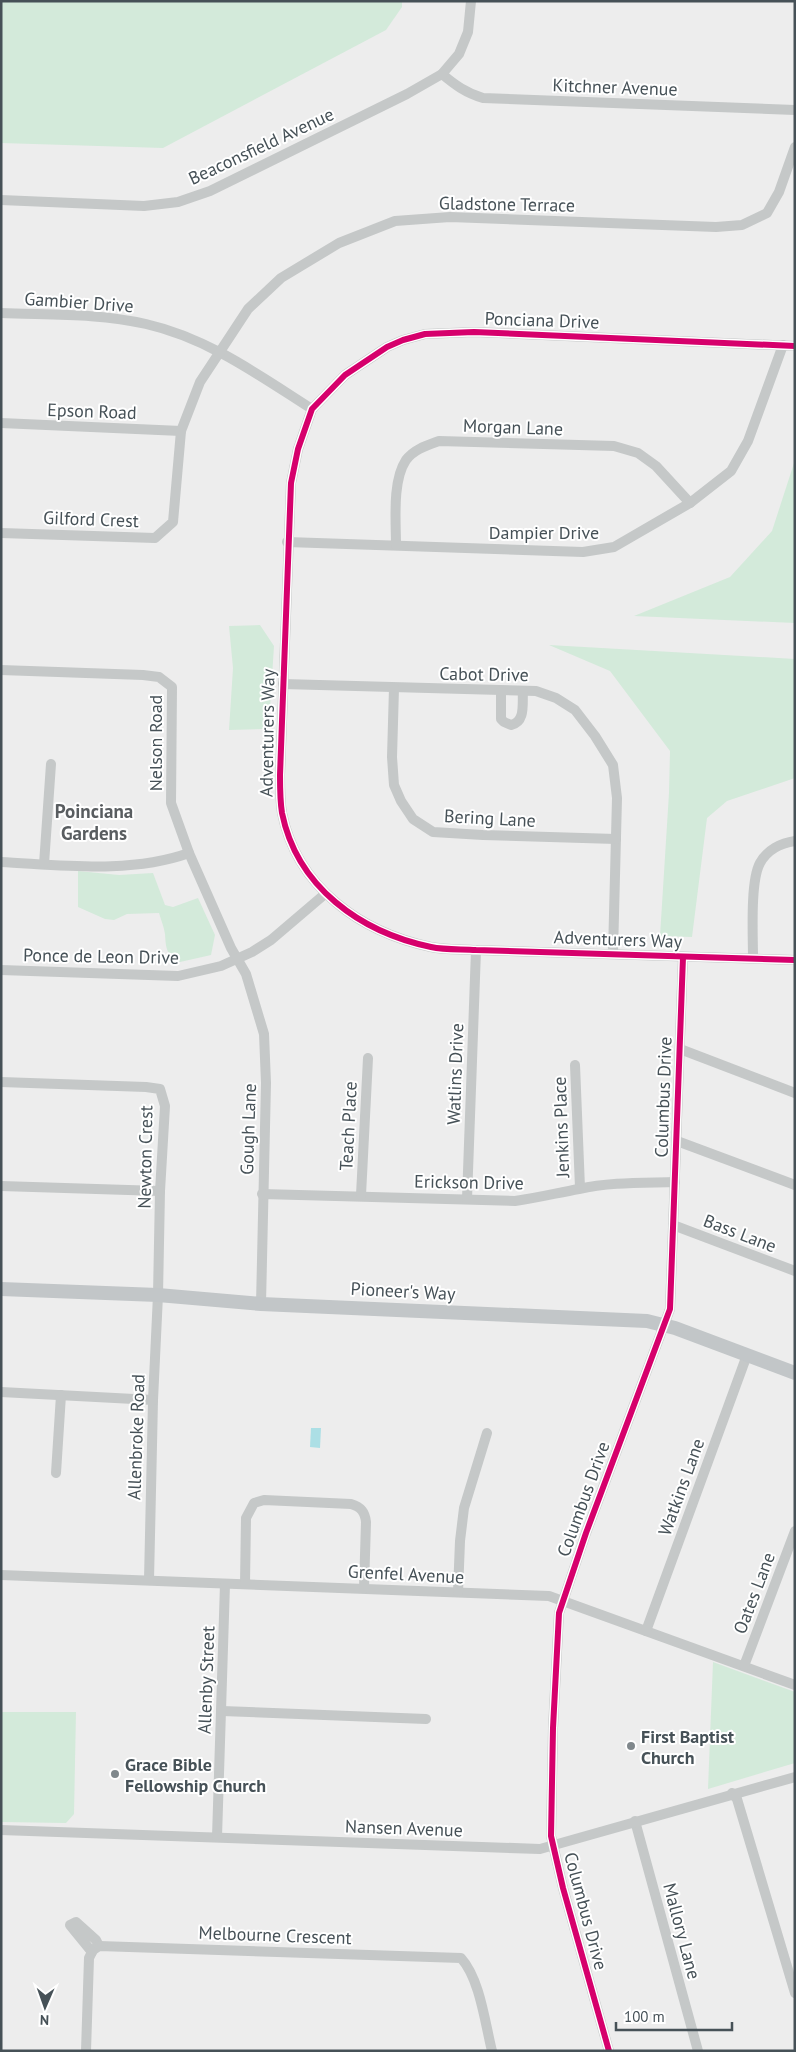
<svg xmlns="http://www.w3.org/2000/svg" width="796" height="2052" viewBox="0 0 796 2052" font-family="'PT Sans',sans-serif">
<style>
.green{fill:#d3eada}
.water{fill:#acdfe5}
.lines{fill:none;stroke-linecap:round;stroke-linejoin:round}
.minor{stroke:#c5c8c8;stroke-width:10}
.major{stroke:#c2c6c8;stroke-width:14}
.cycleway-casing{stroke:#fff;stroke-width:9}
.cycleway{stroke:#d6006c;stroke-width:6}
.poi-dot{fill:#80888c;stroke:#fff;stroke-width:2}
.labels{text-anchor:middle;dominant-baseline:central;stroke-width:4;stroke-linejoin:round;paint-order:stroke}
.street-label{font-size:18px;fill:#465157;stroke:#fff}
.poi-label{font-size:18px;font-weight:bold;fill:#465157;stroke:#fff;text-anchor:start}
.neighbourhood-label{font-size:19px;font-weight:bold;fill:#595d60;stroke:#fff}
</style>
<rect width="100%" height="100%" fill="#ededed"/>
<g class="green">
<polygon points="1,1 402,1 402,7 386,30 163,148 1,143"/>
<polygon points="795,460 795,623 634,616 730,577 772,531"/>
<polygon points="260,625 274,646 270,708 265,729 229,730 233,668 229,626"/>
<polygon points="549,645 795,659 795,778 727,801 707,818 692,937 660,936 669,793 670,751 610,671"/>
<path d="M78 871 119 875 153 873 165 905 173 907 198 898 215 935 211 955 180 962C166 954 166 949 165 934 164 927 161 920 159 913L127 914 114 920 105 919 78 907Z"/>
<polygon points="713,1662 795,1692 795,1763 708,1789"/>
<polygon points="1,1712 76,1712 74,1814 66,1823 1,1822"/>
</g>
<polygon class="water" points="311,1428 321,1428 320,1448 310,1447"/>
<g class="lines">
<g class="minor">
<path d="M442 74C455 85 466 93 483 98L795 110"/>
<polyline points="1,200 144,206 178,202 210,191 407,94 442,74 459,54 468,32 471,1"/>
<path d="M1 313C49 315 99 313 146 324 208 338 260 376 312 409"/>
<path d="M795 346 474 332 425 334 403 340 387 347 345 375 312 409 298 449 291 483 280 775C280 787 280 801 282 813 297 887 360 932 431 947 445 950 461 949 476 950L795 960"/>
<polyline points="1,423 181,431"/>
<polyline points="1,533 155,538 173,522 181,431 200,382 248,309 281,278 339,243 395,221 450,217 716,227 742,225 767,213 779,192 795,147"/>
<polyline points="287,542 583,552 614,547 690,503 731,471 748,441 783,345"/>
<path d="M396 545C396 521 392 481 406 460 414 449 428 445 439 441L614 446 638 453 656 466 690 503"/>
<polyline points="1,670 143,675 159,677 172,687 171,803 189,853 231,948 246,974 264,1034 266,1083 261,1304"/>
<polyline points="283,684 536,691 556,698 575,710 595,736 613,765 617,798 613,953"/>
<polyline points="394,688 392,757 394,785 401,801 413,819 433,832 483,835 616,839"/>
<path d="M501 691V719L504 722 511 725C526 722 522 703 523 691"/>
<path d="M1 862C62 865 130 874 189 853"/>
<polyline points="44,864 51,764"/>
<path d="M753 958C753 936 750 881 760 863 767 850 781 843 795 841"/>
<polyline points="1,970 178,976 221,966 252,952 271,940 325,894"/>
<polyline points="680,1049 795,1093"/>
<polyline points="575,1065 580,1188"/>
<polyline points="1,1082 146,1087 160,1089 165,1106 160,1191 158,1295 153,1400 149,1580"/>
<polyline points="677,1141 795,1185"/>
<polyline points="1,1186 160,1191"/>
<path d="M262 1194 515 1201C537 1198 557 1193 579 1189 610 1182 643 1183 675 1182"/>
<polyline points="361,1195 368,1058"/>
<polyline points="467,1199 476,950"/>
<polyline points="673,1225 795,1271"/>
<polyline points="1,1392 153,1400"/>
<polyline points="56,1473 61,1395"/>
<polyline points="1,1575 549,1596 795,1685"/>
<path d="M245 1584 246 1518 254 1503 264 1500 351 1504C361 1507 365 1512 366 1522L364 1588"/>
<polyline points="458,1592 460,1541 464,1508 487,1433"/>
<polyline points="646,1631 747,1355"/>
<polyline points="744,1666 795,1531"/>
<polyline points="222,1711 426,1719"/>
<polyline points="732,1793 737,1799 795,1993"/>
<polyline points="635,1821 698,2051"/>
<polyline points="1,1830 540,1849 795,1777"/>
<polyline points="217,1837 225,1584"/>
<polyline points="92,1952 70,1925 76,1922 96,1940 99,1946"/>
<path d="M86 2051 89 1958 93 1950 99 1946 461 1958C480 1979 485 2023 492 2051"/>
<polyline points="609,2051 563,1888 551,1836 553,1728 559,1613 586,1533 670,1309 683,957"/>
</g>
<polyline class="major" points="1,1289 158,1295 261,1304 647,1321 675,1328 795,1373"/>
<g class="cycleway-casing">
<g id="cycleway">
<path d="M795 346 474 332 425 334 403 340 387 347 345 375 312 409 298 449 291 483 280 775C280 787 280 801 282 813 297 887 360 932 431 947 445 950 461 949 476 950L795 960"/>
<polyline points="609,2051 563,1888 551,1836 553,1728 559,1613 586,1533 670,1309 683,957"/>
</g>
</g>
<use href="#cycleway" class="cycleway"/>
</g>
<g class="poi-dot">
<circle cx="631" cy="1746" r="5"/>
<circle cx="115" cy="1774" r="5"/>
</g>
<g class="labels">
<g class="street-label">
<text transform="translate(615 87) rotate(2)">Kitchner Avenue</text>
<text transform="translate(261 146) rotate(-25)">Beaconsfield Avenue</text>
<text transform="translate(507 204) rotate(1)">Gladstone Terrace</text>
<text transform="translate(79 302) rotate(4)">Gambier Drive</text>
<text transform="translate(542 320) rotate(2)">Ponciana Drive</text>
<text transform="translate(92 411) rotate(2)">Epson Road</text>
<text transform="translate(513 427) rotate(2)">Morgan Lane</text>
<text transform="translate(91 519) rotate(2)">Gilford Crest</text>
<text x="544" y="532">Dampier Drive</text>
<text transform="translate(484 674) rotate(1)">Cabot Drive</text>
<text transform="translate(267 733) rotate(-89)">Adventurers Way</text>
<text transform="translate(155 743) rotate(-90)">Nelson Road</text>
<text transform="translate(490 818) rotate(3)">Bering Lane</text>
<text transform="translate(618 939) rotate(2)">Adventurers Way</text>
<text transform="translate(101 956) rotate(1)">Ponce de Leon Drive</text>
<text transform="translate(455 1074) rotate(-88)">Watlins Drive</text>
<text transform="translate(663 1097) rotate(-88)">Columbus Drive</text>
<text transform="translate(348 1126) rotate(-87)">Teach Place</text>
<text transform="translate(561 1127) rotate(-92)">Jenkins Place</text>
<text transform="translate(248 1129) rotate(-88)">Gough Lane</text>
<text transform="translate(145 1157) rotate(-89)">Newton Crest</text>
<text transform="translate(469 1182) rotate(1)">Erickson Drive</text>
<text transform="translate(740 1233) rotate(21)">Bass Lane</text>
<text transform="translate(403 1291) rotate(3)">Pioneer's Way</text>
<text transform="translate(136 1437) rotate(-88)">Allenbroke Road</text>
<text transform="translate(681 1487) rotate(-70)">Watkins Lane</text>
<text transform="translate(583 1499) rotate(-70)">Columbus Drive</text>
<text transform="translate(406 1574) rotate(3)">Grenfel Avenue</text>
<text transform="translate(754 1593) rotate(-69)">Oates Lane</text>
<text transform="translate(206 1680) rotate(-88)">Allenby Street</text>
<text transform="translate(404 1828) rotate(2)">Nansen Avenue</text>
<text transform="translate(586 1911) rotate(75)">Columbus Drive</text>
<text transform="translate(682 1931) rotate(75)">Mallory Lane</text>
<text transform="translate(275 1935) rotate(2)">Melbourne Crescent</text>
</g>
<g class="poi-label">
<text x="641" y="1736">First Baptist<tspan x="641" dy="21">Church</tspan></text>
<text x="125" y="1764">Grace Bible<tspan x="125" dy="21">Fellowship Church</tspan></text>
</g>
<g class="neighbourhood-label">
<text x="94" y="811">Poinciana<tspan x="94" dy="22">Gardens</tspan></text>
</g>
</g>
<rect width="796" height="2052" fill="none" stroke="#465157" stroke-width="5"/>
<g transform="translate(45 2007) rotate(182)" stroke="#ffffff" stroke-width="4" paint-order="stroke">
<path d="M0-4L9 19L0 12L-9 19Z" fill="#465157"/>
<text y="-8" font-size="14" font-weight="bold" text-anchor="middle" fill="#465157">N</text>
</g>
<path d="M616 2022v8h116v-8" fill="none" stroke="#465157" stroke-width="2.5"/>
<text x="624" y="2022" font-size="15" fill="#465157" stroke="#ffffff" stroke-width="4" paint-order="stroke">100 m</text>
</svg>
